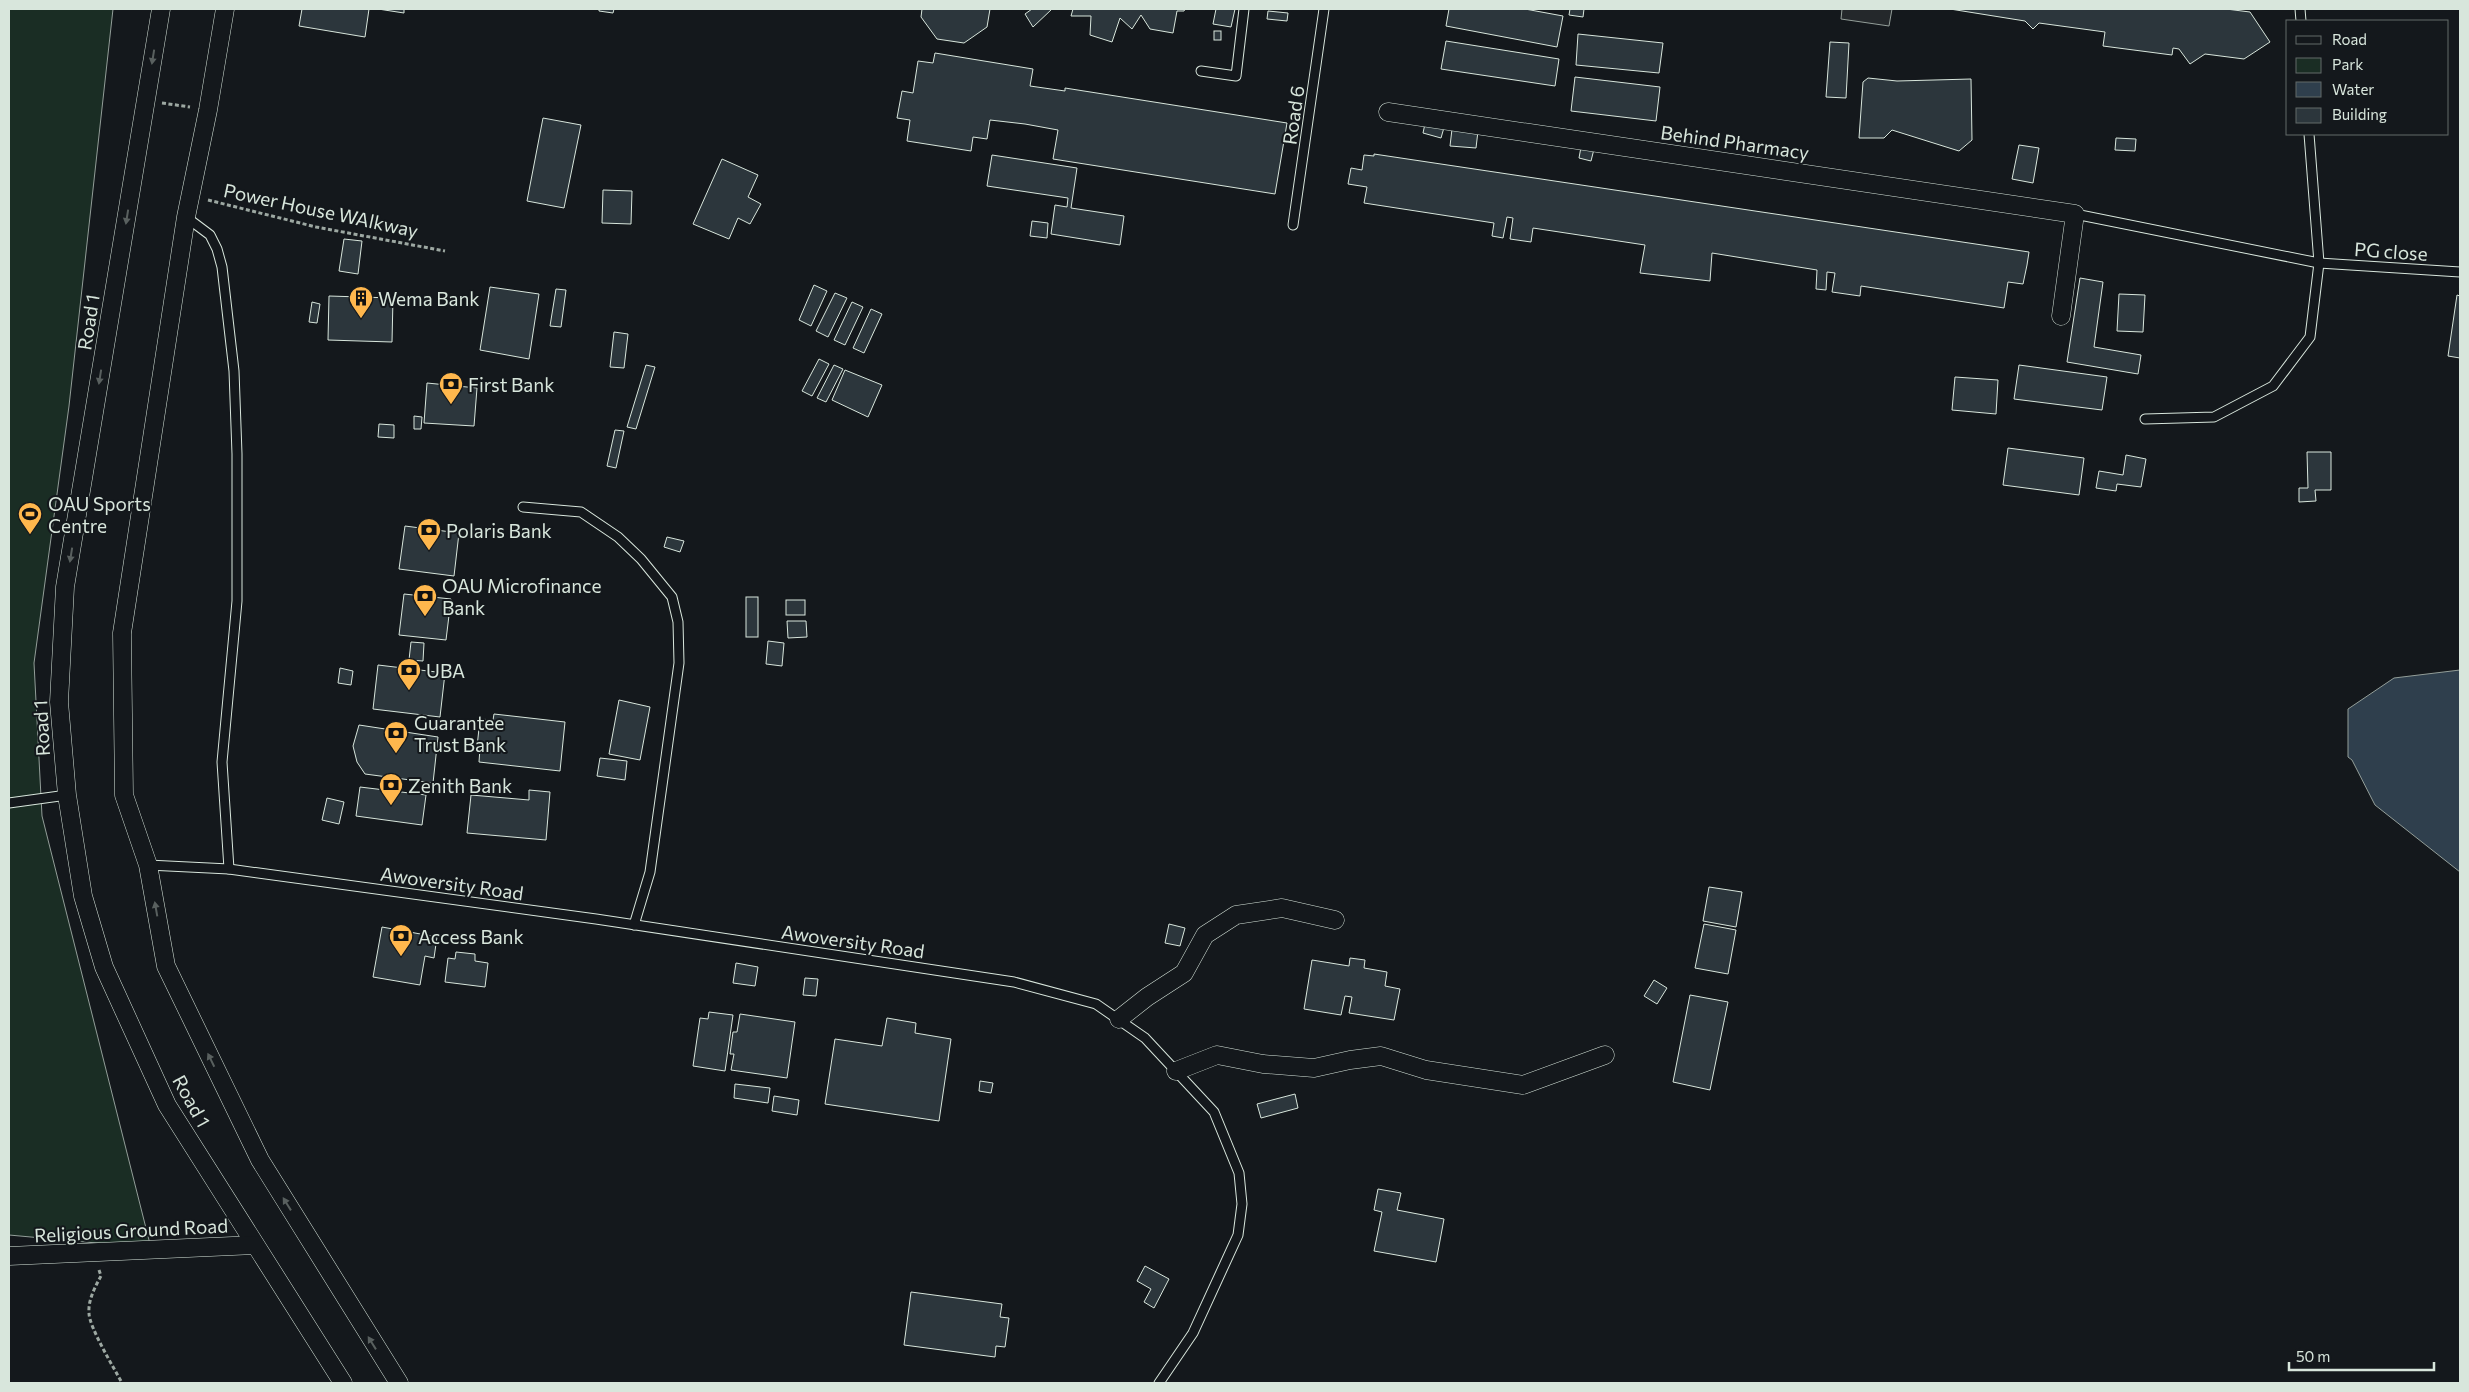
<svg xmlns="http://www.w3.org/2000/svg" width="2469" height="1392" viewBox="0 0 2469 1392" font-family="Commissioner,sans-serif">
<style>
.green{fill:#1a2d24;stroke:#939e99}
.parking{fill:#24282b;stroke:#939e99}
.water{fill:#2f3f4d;stroke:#939e99}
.building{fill:#2c363c;stroke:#d8e6dc}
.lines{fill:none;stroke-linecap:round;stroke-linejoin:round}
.lane-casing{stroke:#d8e6dc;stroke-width:11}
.street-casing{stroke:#d8e6dc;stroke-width:19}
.path{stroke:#9da8a2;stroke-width:3;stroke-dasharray:4 2.5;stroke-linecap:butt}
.lane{stroke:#14181c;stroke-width:9}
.street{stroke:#14181c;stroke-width:18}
.oneway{fill:#59605f}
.labels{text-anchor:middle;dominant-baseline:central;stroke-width:4;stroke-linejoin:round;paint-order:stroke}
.street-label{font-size:19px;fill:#d8e6dc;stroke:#14181c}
.poi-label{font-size:19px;fill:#d8e6dc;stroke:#14181c;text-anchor:start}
</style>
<rect width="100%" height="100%" fill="#14181c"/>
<polygon class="green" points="9,9 113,9 69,406 34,663 42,816 151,1248 9,1235"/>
<polygon class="parking" points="1842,9 1892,9 1889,26 1841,19"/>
<polygon class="water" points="2460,670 2460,872 2375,805 2352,760 2348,757 2348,709 2394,678"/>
<g class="building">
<polygon points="302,9 369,9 365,37 299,26"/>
<polygon points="378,9 404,9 404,13"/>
<polygon points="599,9 614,9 613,13 599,11"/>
<polygon points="922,9 990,9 987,27 964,43 937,39 921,17"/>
<polygon points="1032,9 1052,9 1033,27 1025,14"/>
<polygon points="1073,9 1185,9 1184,11 1177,11 1173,33 1150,29 1141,15 1132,29 1120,18 1112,42 1090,35 1091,16 1071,16"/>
<polygon points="1216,9 1235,9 1231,27 1213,24"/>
<polygon points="1449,9 1525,9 1563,16 1557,47 1446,26"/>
<polygon points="1570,9 1584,9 1583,17 1569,15"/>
<polygon points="1950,9 2226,9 2250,12 2270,42 2244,59 2205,54 2190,64 2179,49 2173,48 2172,55 2103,46 2105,32 2039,23 2033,29 2025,21"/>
<polygon points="1268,11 1288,13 1287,21 1267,19"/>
<rect x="1214" y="31" width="7" height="9"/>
<polygon points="1578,34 1663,43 1659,73 1576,65"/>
<polygon points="1446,41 1559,59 1555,86 1441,69"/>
<polygon points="1830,42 1849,43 1846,98 1826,97"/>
<polygon points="935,53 1033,69 1030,86 1065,91 1065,88 1287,123 1275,194 1053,159 1058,130 1025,124 990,120 987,139 973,137 971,151 907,141 910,120 897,118 902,91 913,93 918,61 933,63"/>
<polygon points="1575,77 1660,87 1656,121 1571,111"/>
<polygon points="1868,78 1897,81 1971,79 1972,140 1959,151 1892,130 1884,138 1859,138 1863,82"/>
<polygon points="543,118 581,125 564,208 527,201"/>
<polygon points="1426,119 1445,124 1441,138 1423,133"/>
<polygon points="1452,129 1478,131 1476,148 1450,146"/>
<polygon points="2116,138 2136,139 2135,151 2115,150"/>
<polygon points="2019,145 2039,148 2033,183 2012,179"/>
<polygon points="1581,147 1594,149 1591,161 1579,158"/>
<polygon points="1374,154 2029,252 2027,265 2023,284 2008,282 2004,308 1861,286 1860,296 1832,292 1835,273 1827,272 1826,290 1816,289 1817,270 1712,253 1710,281 1640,273 1645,245 1533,228 1531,242 1510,239 1513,218 1507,217 1503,238 1492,236 1494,223 1364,203 1367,187 1348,184 1351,168 1362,170 1364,155 1374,156"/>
<polygon points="992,155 1077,168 1071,208 1124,216 1120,245 1051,234 1055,205 1067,207 1068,198 987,186"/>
<polygon points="722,159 758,175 748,197 761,204 750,224 738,218 729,239 693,224"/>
<polygon points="603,190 632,191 631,224 602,223"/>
<polygon points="1032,221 1048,223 1047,238 1030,236"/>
<polygon points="344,239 362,241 358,274 339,271"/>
<polygon points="2080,278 2103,282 2094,347 2141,355 2138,374 2067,362"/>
<polygon points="814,285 827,291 811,326 799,320"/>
<polygon points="490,287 539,294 529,359 480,350"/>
<polygon points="556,289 566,290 561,327 550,326"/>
<polygon points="835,293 847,298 828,337 816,331"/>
<polygon points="2119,294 2145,295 2143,332 2117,331"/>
<polygon points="2457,295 2460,296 2460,358 2448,356"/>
<polygon points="329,296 393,298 392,342 328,340"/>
<polygon points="312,302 320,304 317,323 309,322"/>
<polygon points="852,302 863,307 845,345 834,340"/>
<polygon points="871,309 882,314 864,353 853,348"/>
<polygon points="614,332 628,334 624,368 610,367"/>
<polygon points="819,359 829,364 812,396 802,391"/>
<polygon points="646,365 655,367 636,429 627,427"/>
<polygon points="834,365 843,369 826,402 817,398"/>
<polygon points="2019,365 2107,377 2102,410 2014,399"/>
<polygon points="845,370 882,385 868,417 832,400"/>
<polygon points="1955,377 1998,380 1996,414 1952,410"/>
<polygon points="427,383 477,388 474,426 424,423"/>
<polygon points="414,416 422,417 421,429 414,429"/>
<polygon points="379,424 394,425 394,438 378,437"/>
<polygon points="615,430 624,431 616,468 607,466"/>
<polygon points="2008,448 2084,458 2079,495 2003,485"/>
<polygon points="2307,452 2331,452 2331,490 2315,490 2316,501 2299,502 2299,488 2308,488"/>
<polygon points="2126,455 2146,459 2141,487 2117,484 2116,491 2096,488 2099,471 2123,475"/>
<polygon points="405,526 459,533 454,576 399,569"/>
<polygon points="667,537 684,541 680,552 664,547"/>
<polygon points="404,594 451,599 446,640 399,635"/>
<rect x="746" y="597" width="12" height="40"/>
<rect x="786" y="600" width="19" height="15"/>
<polygon points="787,621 806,621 807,637 788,638"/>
<polygon points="768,641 784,643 782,666 766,664"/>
<polygon points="411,642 424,643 423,661 409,660"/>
<polygon points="378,665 445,673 440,717 373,709"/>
<polygon points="340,668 353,671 351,685 338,683"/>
<polygon points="619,700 650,707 640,760 609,754"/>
<polygon points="494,714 565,722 560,771 479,762 480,748 477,747 480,719 493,720"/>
<polygon points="359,725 438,737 433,783 365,774 357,762 353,746"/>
<polygon points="600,758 627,761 625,780 597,776"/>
<polygon points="360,787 426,795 422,825 356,816"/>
<polygon points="529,790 550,792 546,840 467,833 471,795 529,800"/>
<polygon points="327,798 344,802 339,824 322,820"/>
<polygon points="1709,887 1742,892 1736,927 1703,921"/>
<polygon points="1169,924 1185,928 1180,946 1165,943"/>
<polygon points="1704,924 1736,930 1728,974 1695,968"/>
<polygon points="382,927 437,937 434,958 425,956 420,985 373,977"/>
<polygon points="456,952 475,954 475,961 488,963 485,987 445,982 448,958 455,959"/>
<polygon points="1350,958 1365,960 1364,968 1387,972 1385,986 1400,989 1394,1020 1349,1013 1352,997 1345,996 1341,1015 1304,1009 1312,960 1349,966"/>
<polygon points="736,963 758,967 755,986 733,983"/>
<polygon points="805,978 818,979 816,996 803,995"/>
<polygon points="1654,980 1667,988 1657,1004 1644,996"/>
<polygon points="1690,995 1728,1002 1710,1090 1673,1082"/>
<polygon points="709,1012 733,1015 725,1071 693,1066 700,1018 708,1019"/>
<polygon points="740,1014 795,1022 787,1078 731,1070 734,1054 730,1054 733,1032 737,1032"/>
<polygon points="887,1018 916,1023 915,1033 951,1039 939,1121 825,1104 835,1039 882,1046"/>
<polygon points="980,1081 993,1083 991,1093 979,1091"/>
<polygon points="735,1084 770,1088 768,1103 734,1098"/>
<polygon points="1295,1094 1298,1108 1261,1118 1257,1104"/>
<polygon points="774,1096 799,1100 797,1115 772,1111"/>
<polygon points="1378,1189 1401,1193 1397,1210 1444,1219 1436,1262 1374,1251 1382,1212 1374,1210"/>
<polygon points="1145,1266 1169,1279 1154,1308 1144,1302 1151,1289 1137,1281"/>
<polygon points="911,1292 1002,1304 1000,1317 1009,1318 1005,1347 996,1346 995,1357 904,1345"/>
</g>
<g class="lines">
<g class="lane-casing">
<g id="lane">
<polyline points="2300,9 2301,21"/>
<polyline points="1201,71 1236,76 1244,9"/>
<polyline points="2075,214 2319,263 2460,272"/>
<polyline points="186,217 210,235 217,249 222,267 234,371 237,454 237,601 222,762 229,869"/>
<polyline points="1293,225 1324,9"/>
<polyline points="2145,419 2214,417 2273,386 2310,337 2319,263 2309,134"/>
<polyline points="523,507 581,512 618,537 641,559 672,597 678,622 679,663 650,872 634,925"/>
<polyline points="9,803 67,795"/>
<polyline points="148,865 229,869 596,919 1014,982 1096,1004 1145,1038 1214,1112 1239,1173 1242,1204 1238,1235 1193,1333 1159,1383"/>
</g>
</g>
<g class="street-casing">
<g id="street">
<polyline points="161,9 65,587 59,702 67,795 83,896 104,967 167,1105 343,1383"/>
<polyline points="225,9 208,110 186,217 122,633 124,795 148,865 166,966 260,1160 399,1383"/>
<polyline points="1388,112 2075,214 2061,316"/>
<polyline points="1119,1019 1147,997 1184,973 1205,935 1236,915 1282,908 1335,920"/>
<polyline points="1176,1071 1217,1055 1263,1064 1314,1068 1350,1060 1381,1056 1426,1070 1523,1085 1605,1055"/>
<polyline points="9,1256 255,1245"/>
</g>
</g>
<g class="path">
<polyline points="162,103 190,107"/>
<polyline points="208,200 316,227 445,251"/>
<path d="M99 1270 101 1276C95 1287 88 1300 89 1313 89 1327 114 1368 122 1383"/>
</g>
<use href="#lane" class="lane"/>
<use href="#street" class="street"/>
</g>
<defs><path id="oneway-solid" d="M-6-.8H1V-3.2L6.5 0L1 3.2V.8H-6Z" transform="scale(1.25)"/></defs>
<g class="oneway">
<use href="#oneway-solid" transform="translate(153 57) rotate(99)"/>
<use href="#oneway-solid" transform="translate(127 217) rotate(99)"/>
<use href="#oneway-solid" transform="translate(100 377) rotate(99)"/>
<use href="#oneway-solid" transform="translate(71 555) rotate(99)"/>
<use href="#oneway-solid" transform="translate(156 909) rotate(-100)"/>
<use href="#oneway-solid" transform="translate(211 1060) rotate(-116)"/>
<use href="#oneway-solid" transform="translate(287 1204) rotate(-122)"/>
<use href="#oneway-solid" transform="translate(372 1343) rotate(-122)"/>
</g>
<defs>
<g id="building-pin" transform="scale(1.25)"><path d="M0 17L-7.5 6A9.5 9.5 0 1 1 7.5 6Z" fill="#ffb74d" stroke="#14181c"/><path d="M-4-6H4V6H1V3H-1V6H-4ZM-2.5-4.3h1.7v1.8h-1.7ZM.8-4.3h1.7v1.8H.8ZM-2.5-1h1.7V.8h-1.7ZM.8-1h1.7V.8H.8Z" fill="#111"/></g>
<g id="bank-pin" transform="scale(1.25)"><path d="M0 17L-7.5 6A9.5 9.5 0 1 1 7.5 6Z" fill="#ffb74d" stroke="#14181c"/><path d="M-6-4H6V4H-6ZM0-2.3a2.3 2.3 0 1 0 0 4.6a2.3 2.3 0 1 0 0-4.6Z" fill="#111"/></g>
<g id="stadium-pin" transform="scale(1.25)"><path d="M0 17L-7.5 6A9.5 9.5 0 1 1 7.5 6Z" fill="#ffb74d" stroke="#14181c"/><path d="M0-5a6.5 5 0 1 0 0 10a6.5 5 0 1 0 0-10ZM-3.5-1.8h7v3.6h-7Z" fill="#111"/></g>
</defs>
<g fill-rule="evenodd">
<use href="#building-pin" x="361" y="298"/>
<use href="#bank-pin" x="451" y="384"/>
<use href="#stadium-pin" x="30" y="514"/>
<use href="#bank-pin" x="429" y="530"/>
<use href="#bank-pin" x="425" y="596"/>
<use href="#bank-pin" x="409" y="670"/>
<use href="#bank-pin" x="396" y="733"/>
<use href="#bank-pin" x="391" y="785"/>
<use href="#bank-pin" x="401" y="936"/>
</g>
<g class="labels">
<g class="street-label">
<text transform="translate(1293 115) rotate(-82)">Road 6</text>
<text transform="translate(1735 142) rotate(8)">Behind Pharmacy</text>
<text transform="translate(321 210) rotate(12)">Power House WAlkway</text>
<text transform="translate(2391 251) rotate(4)">PG close</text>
<text transform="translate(88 322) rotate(-81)">Road 1</text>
<text transform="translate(41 728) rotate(-93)">Road 1</text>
<text transform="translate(452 883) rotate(8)">Awoversity Road</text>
<text transform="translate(853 941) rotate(8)">Awoversity Road</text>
<text transform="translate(192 1101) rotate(61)">Road 1</text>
<text transform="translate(131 1230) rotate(-3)">Religious Ground Road</text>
</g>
<g class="poi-label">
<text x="378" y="298">Wema Bank</text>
<text x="468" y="384">First Bank</text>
<text x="48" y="503">OAU Sports<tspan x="48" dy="22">Centre</tspan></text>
<text x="446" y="530">Polaris Bank</text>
<text x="442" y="585">OAU Microfinance<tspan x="442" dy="22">Bank</tspan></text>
<text x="426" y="670">UBA</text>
<text x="414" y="722">Guarantee<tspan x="414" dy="22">Trust Bank</tspan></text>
<text x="408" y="785">Zenith Bank</text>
<text x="418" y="936">Access Bank</text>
</g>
</g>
<rect width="2469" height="1392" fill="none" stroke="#d8e6dc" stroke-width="20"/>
<rect x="2286" y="20" width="162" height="115" fill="#14181c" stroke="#626a69"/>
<rect x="2296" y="36" width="25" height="8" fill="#14181c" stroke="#626a69"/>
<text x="2332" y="45" font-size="15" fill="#d8e6dc">Road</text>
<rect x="2296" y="58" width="25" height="15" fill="#1a2d24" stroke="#626a69"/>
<text x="2332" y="70" font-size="15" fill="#d8e6dc">Park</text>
<rect x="2296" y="82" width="25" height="15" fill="#2f3f4d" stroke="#626a69"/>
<text x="2332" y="95" font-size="15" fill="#d8e6dc">Water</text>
<rect x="2296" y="108" width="25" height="15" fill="#2c363c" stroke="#626a69"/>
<text x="2332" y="120" font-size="15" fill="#d8e6dc">Building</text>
<path d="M2289 1362v8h145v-8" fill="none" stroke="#d8e6dc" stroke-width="2.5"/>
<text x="2296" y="1362" font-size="15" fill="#d8e6dc" stroke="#14181c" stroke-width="4" paint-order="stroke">50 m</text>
</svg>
